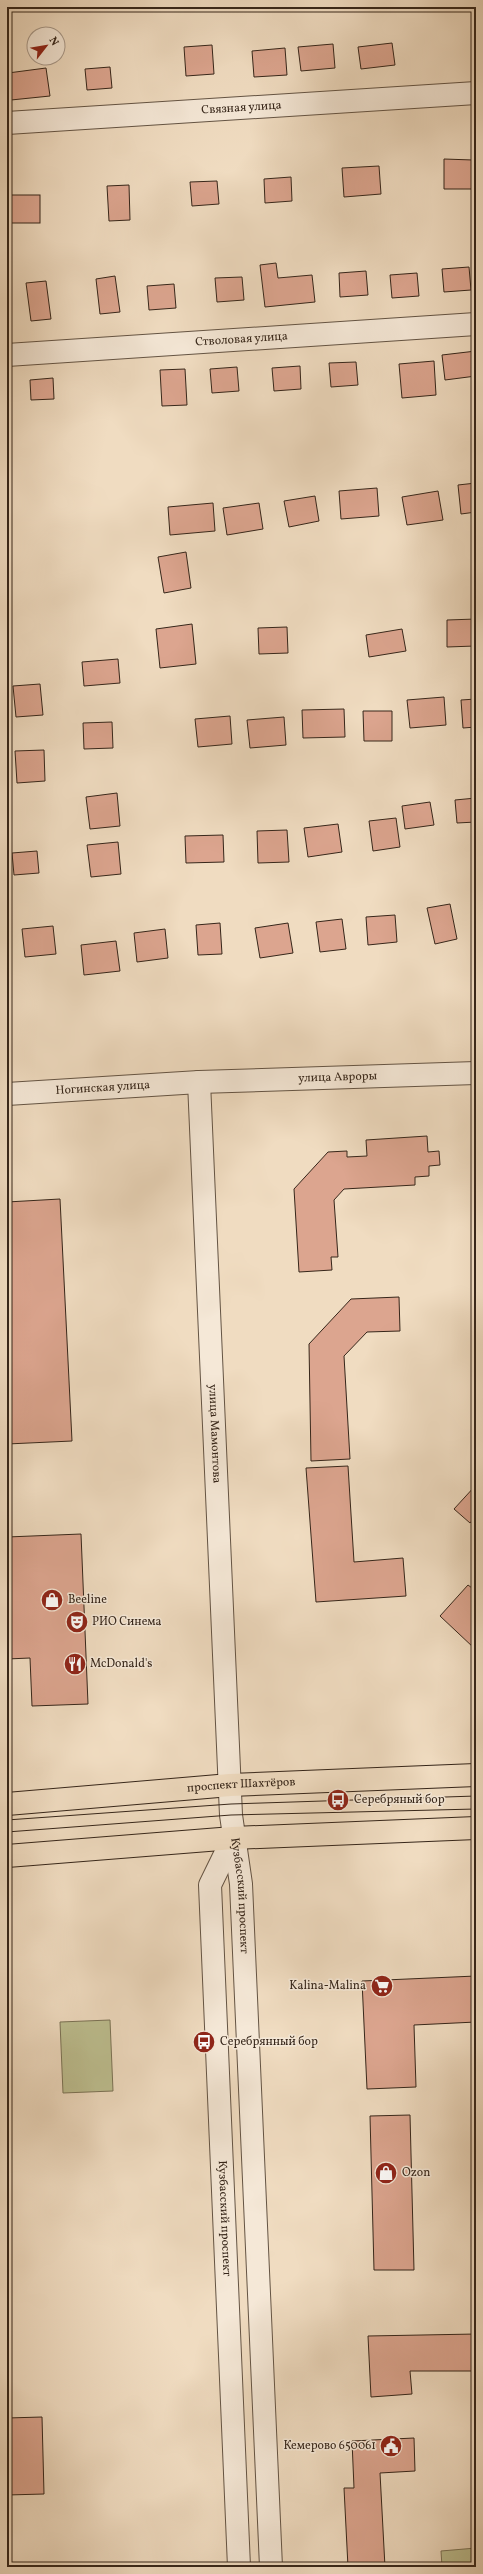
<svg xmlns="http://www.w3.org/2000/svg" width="483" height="2574" viewBox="0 0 483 2574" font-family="Vollkorn,serif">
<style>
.green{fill:#bdbf90;stroke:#7a7255}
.building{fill:#dca58f;stroke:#36261a}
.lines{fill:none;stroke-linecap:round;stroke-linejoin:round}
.minor-casing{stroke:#645444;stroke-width:24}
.major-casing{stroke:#36261a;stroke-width:24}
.minor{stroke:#f5e8d7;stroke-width:22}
.major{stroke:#f0dcc1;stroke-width:22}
.tram{stroke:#36261a;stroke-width:1}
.labels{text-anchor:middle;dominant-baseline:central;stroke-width:3;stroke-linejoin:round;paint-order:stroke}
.street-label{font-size:12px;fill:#36261a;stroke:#f5e8d7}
.poi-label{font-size:12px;fill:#36261a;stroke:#f5e8d7;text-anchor:start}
</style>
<rect width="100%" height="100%" fill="#f0dcc1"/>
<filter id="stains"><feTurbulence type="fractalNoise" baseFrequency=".005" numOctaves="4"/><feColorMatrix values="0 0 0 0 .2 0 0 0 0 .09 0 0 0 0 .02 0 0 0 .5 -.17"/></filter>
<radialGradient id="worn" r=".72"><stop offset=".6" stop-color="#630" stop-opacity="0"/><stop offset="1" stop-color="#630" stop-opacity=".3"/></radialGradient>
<g class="green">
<polygon points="110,2020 113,2091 63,2093 60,2022"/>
<polygon points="476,2548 476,2567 442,2567 441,2551"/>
</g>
<g class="building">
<polygon points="392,43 395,65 361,69 358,47"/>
<polygon points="333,44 335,68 301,71 298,47"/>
<polygon points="212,45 214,74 186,76 184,47"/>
<polygon points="285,48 287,75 254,77 252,51"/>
<polygon points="110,67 112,88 87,90 85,69"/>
<polygon points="46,68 50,96 11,100 8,73"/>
<polygon points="444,159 473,160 473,189 444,189"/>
<polygon points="379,166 381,194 344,197 342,168"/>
<polygon points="291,177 292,201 265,203 264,179"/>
<polygon points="217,181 219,204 192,206 190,182"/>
<polygon points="129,185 130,220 109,221 107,186"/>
<rect x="7" y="195" width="33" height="28"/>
<polygon points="276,263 278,278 312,275 315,302 265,307 260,265"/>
<polygon points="469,267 471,290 444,292 442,269"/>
<polygon points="366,271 368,295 340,297 339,273"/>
<polygon points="417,273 419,296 392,298 390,275"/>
<polygon points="115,276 120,312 100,314 96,279"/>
<polygon points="242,277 244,300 217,302 215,278"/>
<polygon points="46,281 51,319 31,321 26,283"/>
<polygon points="174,284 176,308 149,310 147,286"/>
<polygon points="476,351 476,376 445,380 442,355"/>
<polygon points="434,361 436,395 402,398 399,364"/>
<polygon points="356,362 358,385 331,387 329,363"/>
<polygon points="300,366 301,389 274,391 272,368"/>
<polygon points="237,367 239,391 212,393 210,369"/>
<polygon points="185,369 187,405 162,406 160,370"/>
<polygon points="53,378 54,399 31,400 30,380"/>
<polygon points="476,483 476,512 461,514 458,485"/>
<polygon points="377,488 379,516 341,519 339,491"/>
<polygon points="438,491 443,520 407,525 402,497"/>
<polygon points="315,496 319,521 289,527 284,501"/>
<polygon points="213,503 215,531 170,535 168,507"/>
<polygon points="259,503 263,529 227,535 223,508"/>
<polygon points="186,552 191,588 164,593 158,557"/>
<polygon points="476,619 476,660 475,660 475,646 447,647 447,620"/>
<polygon points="192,624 196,664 160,668 156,629"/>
<polygon points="287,627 288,653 259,654 258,628"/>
<polygon points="402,629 406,651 369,657 366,635"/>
<polygon points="118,659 120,683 84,686 82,662"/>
<polygon points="40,684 43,715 16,717 13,686"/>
<polygon points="444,697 446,725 410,728 407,700"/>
<polygon points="476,699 476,727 463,728 461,700"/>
<polygon points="344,709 345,737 303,738 302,710"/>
<polygon points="363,711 392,711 392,741 364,741"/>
<polygon points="230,716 232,744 198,747 195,719"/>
<polygon points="284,717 286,745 250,748 247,720"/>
<polygon points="112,722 113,748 84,749 83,723"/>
<polygon points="44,750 45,781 17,783 15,751"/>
<polygon points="117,793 120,826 90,829 86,797"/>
<polygon points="476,798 476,822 457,823 455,800"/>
<polygon points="430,802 434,825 405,829 402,806"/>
<polygon points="396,818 400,847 373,851 369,821"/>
<polygon points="338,824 342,852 308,857 304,828"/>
<polygon points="287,830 289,862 258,863 257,831"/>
<polygon points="223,835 224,862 186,863 185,836"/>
<polygon points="118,842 121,874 91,877 87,845"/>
<polygon points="37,851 39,873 14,875 12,853"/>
<polygon points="450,904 457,939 435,944 427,908"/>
<polygon points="395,915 397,942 368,945 366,917"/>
<polygon points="342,919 346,949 320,952 316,922"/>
<polygon points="220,923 222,954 198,955 196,925"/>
<polygon points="288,923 293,953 260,958 255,928"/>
<polygon points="53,926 56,954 25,957 22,929"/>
<polygon points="165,929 168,958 137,962 134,933"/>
<polygon points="116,941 120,971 84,975 81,945"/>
<polygon points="427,1136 428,1152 439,1151 440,1165 429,1166 429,1176 415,1177 415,1185 344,1189 334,1200 338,1257 331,1257 332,1270 299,1272 294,1189 328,1152 347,1151 347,1157 367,1156 366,1140"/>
<polygon points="60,1199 72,1441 7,1444 7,1202"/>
<polygon points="399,1297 400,1331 367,1332 344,1356 350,1459 311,1461 309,1344 351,1299"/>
<polygon points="348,1466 354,1562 403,1558 406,1596 316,1602 306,1468"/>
<polygon points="476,1485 476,1516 470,1523 454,1509"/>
<polygon points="81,1534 88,1704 32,1706 30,1658 7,1659 7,1537"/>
<polygon points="468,1585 476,1591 476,1696 474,1648 440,1616"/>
<polygon points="476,1976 476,2022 414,2025 416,2087 367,2089 362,1981"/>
<polygon points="410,2115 414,2270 374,2270 370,2116"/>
<polygon points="476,2334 476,2371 410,2371 412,2394 371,2397 368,2336"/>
<polygon points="42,2417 44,2494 7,2495 7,2418"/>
<polygon points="414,2438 415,2471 380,2473 385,2567 348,2567 344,2488 354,2488 352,2441"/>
</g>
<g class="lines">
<g class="minor-casing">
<g id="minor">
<path id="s1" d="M7 123 476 93"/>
<path id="s2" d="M7 355 476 324"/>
<path id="s3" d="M199 1082 231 1815 241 1884 271 2567"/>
<path id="s4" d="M7 1094 199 1082 476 1073"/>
<path id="s5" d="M233 1838 210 1885 239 2567"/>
</g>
</g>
<g class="major-casing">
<g id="major">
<path id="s6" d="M7 1804 230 1785 476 1775"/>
<polyline points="7,1856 233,1838 476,1828"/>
</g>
</g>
<use href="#minor" class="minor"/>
<use href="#major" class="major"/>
<g class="tram">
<polyline points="7,1820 231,1804 476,1796"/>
<polyline points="7,1832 231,1815 476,1809"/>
</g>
</g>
<defs>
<g id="shop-disc" transform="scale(1.15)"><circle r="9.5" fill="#8f2418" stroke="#f5e8d7"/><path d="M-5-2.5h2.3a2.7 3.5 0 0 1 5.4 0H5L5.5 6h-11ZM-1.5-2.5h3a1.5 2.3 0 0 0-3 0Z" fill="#fff"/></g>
<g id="theatre-disc" transform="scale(1.15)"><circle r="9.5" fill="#8f2418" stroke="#f5e8d7"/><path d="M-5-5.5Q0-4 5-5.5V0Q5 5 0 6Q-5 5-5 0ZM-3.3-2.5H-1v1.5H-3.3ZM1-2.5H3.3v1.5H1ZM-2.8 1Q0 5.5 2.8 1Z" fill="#fff"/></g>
<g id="restaurant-disc" transform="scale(1.15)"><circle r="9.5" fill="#8f2418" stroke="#f5e8d7"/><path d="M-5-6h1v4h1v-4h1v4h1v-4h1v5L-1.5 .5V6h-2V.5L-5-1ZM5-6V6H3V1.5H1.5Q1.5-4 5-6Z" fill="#fff"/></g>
<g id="bus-disc" transform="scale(1.15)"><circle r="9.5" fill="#8f2418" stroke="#f5e8d7"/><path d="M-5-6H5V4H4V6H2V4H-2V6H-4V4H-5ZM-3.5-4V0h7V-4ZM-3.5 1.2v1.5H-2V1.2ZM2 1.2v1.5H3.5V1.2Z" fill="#fff"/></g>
<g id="supermarket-disc" transform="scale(1.15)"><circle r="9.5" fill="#8f2418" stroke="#f5e8d7"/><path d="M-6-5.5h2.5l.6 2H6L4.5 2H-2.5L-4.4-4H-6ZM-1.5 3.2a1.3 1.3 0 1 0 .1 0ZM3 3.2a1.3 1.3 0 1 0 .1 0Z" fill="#fff"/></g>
<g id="civic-disc" transform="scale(1.15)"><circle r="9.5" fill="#8f2418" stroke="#f5e8d7"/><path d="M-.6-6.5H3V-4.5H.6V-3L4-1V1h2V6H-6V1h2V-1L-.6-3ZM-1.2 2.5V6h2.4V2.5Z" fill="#fff"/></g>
</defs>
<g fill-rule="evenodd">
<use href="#shop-disc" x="52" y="1600"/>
<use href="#theatre-disc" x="77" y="1622"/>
<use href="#restaurant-disc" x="75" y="1664"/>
<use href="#bus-disc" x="338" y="1800"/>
<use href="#supermarket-disc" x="382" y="1986"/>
<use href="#bus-disc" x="204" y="2042"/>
<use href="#shop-disc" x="386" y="2173"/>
<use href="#civic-disc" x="391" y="2446"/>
</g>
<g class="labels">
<g class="street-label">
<text stroke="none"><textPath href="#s1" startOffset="235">Связная улица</textPath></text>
<text stroke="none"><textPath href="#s2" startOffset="235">Стволовая улица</textPath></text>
<text stroke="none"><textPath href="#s4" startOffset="331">улица Авроры</textPath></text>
<text stroke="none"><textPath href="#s4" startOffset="96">Ногинская улица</textPath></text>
<text stroke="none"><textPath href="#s3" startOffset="352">улица Мамонтова</textPath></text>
<text stroke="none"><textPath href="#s6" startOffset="235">проспект Шахтёров</textPath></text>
<text stroke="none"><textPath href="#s3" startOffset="815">Кузбасский проспект</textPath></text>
<text stroke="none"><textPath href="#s5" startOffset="386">Кузбасский проспект</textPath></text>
</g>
<g class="poi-label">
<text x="68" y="1600">Beeline</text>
<text x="92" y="1622">РИО Синема</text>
<text x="90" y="1664">McDonald's</text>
<text x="354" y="1800">Серебряный бор</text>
<text x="366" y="1986" text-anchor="end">Kalina-Malina</text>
<text x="220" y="2042">Серебрянный бор</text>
<text x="402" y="2173">Ozon</text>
<text x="376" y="2446" text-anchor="end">Кемерово 650061</text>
</g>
</g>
<rect width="483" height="2574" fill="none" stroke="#f0dcc1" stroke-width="24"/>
<rect x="8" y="8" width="467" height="2558" fill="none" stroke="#36261a" stroke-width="2"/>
<rect x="12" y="12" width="459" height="2550" fill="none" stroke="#36261a"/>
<g transform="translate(46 46) rotate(59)"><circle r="19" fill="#f5e8d7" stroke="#a99a8b"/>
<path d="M0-3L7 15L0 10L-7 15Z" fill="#8f2418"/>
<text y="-6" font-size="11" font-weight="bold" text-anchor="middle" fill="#36261a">N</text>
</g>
<rect width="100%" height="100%" filter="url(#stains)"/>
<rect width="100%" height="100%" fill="url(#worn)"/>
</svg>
